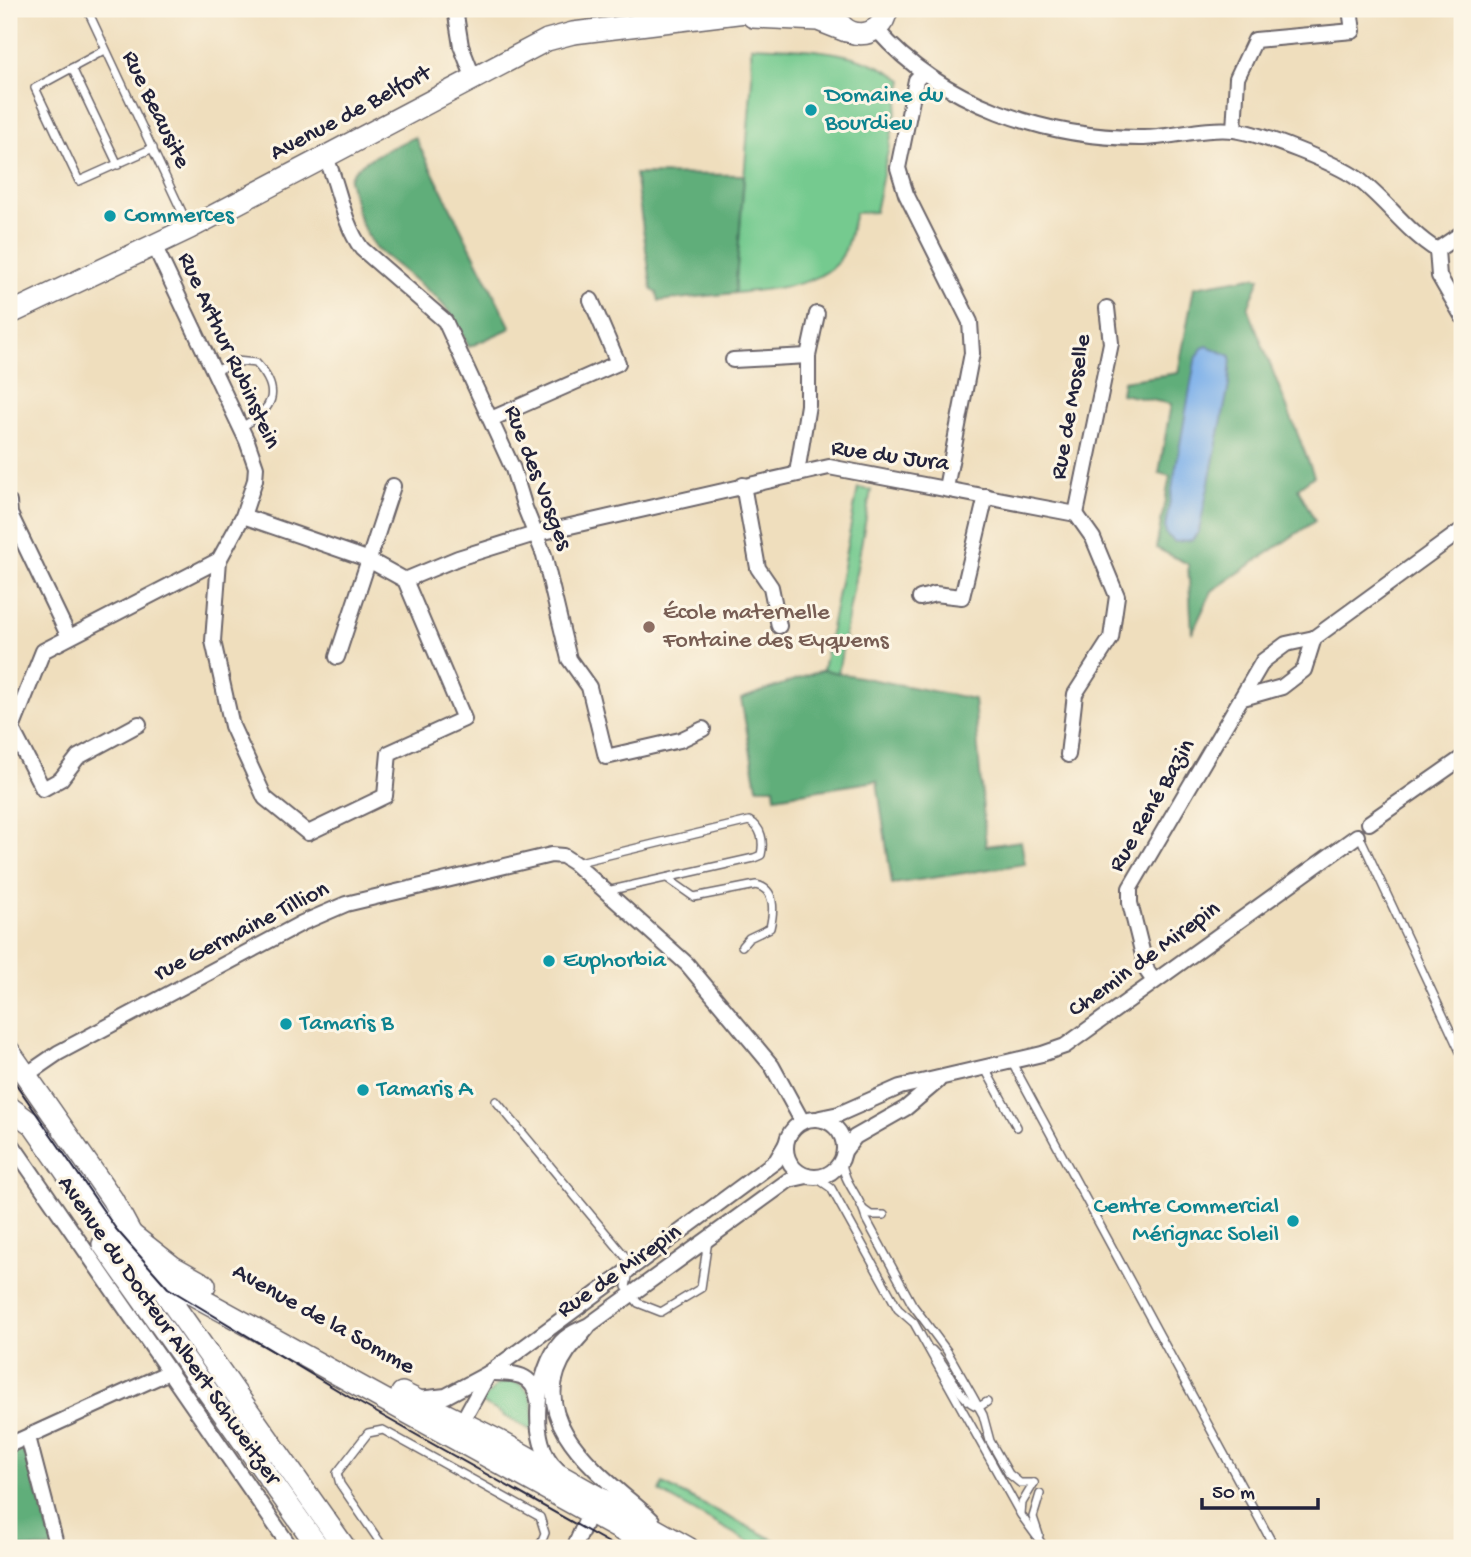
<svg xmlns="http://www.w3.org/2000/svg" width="1471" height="1557" viewBox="0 0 1471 1557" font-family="'Gochi Hand',sans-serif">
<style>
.green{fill:#75ca8f;stroke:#4c7665;stroke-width:2}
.forest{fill:#60ae7a;stroke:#41685a;stroke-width:2}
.water{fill:#7db0ea;stroke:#506992;stroke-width:2}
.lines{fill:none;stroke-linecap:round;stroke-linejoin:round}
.service-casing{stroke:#6a6468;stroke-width:10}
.minor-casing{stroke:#6a6468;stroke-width:18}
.secondary-casing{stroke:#6a6468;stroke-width:24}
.service{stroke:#fff;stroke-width:7}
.minor{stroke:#fff;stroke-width:14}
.secondary{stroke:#fff;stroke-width:21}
.tram{stroke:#22223b;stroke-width:2}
.culture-dot{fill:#0f9aa8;stroke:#fcf5e5;stroke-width:2.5}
.education-dot{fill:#8d6e63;stroke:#fcf5e5;stroke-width:2.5}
.labels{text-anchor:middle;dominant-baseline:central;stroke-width:6;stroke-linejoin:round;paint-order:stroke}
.culture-label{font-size:24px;fill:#0d838f;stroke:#fcf5e5;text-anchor:start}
.street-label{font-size:24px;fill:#22223b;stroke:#fcf5e5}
.education-label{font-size:24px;fill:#785e54;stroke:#fcf5e5;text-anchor:start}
</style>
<rect width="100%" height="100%" fill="#fcf5e5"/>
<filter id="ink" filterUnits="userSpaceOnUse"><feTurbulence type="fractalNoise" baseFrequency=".0143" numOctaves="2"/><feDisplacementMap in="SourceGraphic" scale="14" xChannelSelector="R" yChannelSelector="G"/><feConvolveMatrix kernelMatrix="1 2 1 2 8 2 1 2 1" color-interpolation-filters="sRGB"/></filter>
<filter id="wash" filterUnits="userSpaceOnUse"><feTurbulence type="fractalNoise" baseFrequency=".00686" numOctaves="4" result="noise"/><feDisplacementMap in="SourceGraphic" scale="28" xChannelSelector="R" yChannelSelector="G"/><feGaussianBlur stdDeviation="1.57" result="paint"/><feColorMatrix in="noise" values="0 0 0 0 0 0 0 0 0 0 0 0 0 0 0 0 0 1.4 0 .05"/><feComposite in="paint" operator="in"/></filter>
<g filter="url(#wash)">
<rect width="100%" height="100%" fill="#efdebd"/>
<g class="green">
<path d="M751 46C805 49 857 48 903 80L875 212 855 213C851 227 849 244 842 256 823 288 767 289 735 293L752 78Z"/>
<polygon points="858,488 871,490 838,673 823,670"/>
<path d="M510 1380C537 1387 533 1409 534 1432L481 1402 497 1385Z"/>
<polygon points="663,1484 790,1548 781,1548 766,1540 760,1548 660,1492"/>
</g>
<g class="forest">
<path d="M415 137 511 328 469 347 451 314 436 297 375 248 361 223 349 180C353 162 398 145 415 137Z"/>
<polygon points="635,174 744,175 735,293 659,301 657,293 652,290"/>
<polygon points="1252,277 1260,278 1248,308 1314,476 1298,488 1315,521 1212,591 1192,633 1188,564 1156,548 1170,476 1159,473 1171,404 1121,394 1123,381 1178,373 1194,287"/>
<polygon points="823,670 974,699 986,846 1021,841 1025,864 892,884 877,781 775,797 774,787 757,787 741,699"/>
<polygon points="18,1450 25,1452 54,1548 9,1548 9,1454"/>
</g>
<polygon class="water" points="1207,346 1231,356 1229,385 1199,531 1192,540 1175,542 1166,534 1165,528 1195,361 1202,348"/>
</g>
<g filter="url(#ink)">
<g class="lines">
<g class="service-casing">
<g id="service">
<polyline points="87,9 189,227"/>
<polyline points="105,50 35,88 79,181 153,148"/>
<polyline points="72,68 118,165"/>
<path d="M214 372 236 361 256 363C283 392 273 410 241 427"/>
<polyline points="1357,836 1362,841 1462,1056"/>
<path d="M575 863 749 821C762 827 764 842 761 855L754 858 607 891"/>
<path d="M667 878 694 897 756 885C776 889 774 911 770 928L749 938 742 946"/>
<polyline points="1011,1061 1275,1548"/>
<polyline points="984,1067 1017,1127"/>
<polyline points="496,1101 634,1267"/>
<path d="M842 1161C843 1183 862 1198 866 1219L912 1304 947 1351 972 1395 983 1415 990 1441 1009 1474 1020 1483H1034"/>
<polyline points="815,1177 831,1188 898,1309 914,1323 1021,1515 1045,1548"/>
<polyline points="864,1210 871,1215 884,1215"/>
<polyline points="629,1272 626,1287 638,1303 661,1312 701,1288 708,1240"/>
<path d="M932 1350C948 1365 958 1401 979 1407L987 1402"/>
<polyline points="1021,1514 1022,1503 1034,1483"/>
<polyline points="1039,1535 1033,1517 1040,1494"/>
<polyline points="384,1548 340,1484 337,1473 368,1433 383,1430 540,1517 545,1533 539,1548"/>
</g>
</g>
<g class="minor-casing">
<g id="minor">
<polyline points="455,9 461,46 474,79"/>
<path d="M877 30C942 104 1047 139 1144 138 1173 137 1205 127 1234 130 1262 134 1336 163 1358 179 1387 201 1406 231 1437 250"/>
<polyline points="922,74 916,80 898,168 906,194 970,322 972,353 946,488"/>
<polyline points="1234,130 1237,78 1255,40 1353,31 1350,9"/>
<path d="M326 158C340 188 342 222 362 249L445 321 513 469 525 508 544 555 569 659 589 687 606 757 680 740 703 729"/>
<polyline points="154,245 247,441 256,467 255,480 243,516 219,560 213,641 232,726 265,798 308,833 385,796 389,753 464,719 405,580 367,559 243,516"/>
<polyline points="1437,250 1439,276 1462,316"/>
<polyline points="1437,250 1462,233"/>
<polyline points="733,360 808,356"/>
<polyline points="491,419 618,363 591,300"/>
<polyline points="797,473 808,405 808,356 817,314"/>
<polyline points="743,485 758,568 771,587 779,626"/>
<polyline points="9,502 10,514 69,637"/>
<polyline points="1076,514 1111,343 1107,308"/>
<polyline points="405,580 458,558 535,534 829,467 1076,514 1093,538 1117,596 1111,638 1075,694 1068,755"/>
<polyline points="920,598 935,594 962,597 986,496"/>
<polyline points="337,657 393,486"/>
<polyline points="1243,698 1282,687 1304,670 1314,638"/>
<polyline points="139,724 78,757 61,779 43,789 12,729 43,651 219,560"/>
<polyline points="1369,823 1462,758"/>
<polyline points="1154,981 1147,971 1130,903 1130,888 1263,661 1286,644 1314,638 1462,530"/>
<polyline points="26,1075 58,1053 302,923 346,904 551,855 563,856 574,863 687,964 772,1066 802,1121"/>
<polyline points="820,1118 839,1114 900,1087 1042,1054 1065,1046 1357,836"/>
<circle cx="815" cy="1148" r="29"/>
<polyline points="9,1140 291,1548"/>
<polyline points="845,1150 855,1137 906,1108 938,1081"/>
<path d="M588 1327C582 1335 574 1343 568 1351 518 1422 608 1479 652 1520"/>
<path d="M489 1373C513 1373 533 1372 538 1400"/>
<polyline points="418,1399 446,1396 489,1373 776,1161 786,1144"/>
<polyline points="463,1431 462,1422 489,1373"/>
<polyline points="28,1437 57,1548"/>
<polyline points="9,1445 169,1372"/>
<path d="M557 1469C527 1444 536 1369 561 1342 569 1333 579 1330 589 1325L789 1180 807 1176"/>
<polyline points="574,1548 590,1512 589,1504"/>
</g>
</g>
<g class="secondary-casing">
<g id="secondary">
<path d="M834 9C839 42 882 42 887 9"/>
<polyline points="753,17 818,20 846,31"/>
<polyline points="9,314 190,228 547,40 573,33 770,9"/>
<polyline points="9,1051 112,1199 138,1247"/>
<polyline points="9,1107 33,1125 114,1241 150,1271 654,1548"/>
<polyline points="132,1235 173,1267 205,1285"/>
<polyline points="103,1244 319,1548"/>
<polyline points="153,1276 345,1548"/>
<polyline points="402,1393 497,1440 688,1548"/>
</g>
</g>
<use href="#service" class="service"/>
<use href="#minor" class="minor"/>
<use href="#secondary" class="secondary"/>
<polyline class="tram" points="9,1074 116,1229 168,1288 349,1397 618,1548"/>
</g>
</g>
<g class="culture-dot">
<circle cx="811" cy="110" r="7"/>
<circle cx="110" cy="216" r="7"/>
<circle cx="549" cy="961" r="7"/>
<circle cx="286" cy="1024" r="7"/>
<circle cx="363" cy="1090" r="7"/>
<circle cx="1293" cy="1221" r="7"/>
</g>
<circle class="education-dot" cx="649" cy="627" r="7"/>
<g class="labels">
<g class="culture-label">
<text x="825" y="96">Domaine du<tspan x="825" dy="28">Bourdieu</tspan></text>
<text x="124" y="216">Commerces</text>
<text x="563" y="961">Euphorbia</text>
<text x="300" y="1024">Tamaris B</text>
<text x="377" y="1090">Tamaris A</text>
<text x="1279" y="1207" text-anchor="end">Centre Commercial<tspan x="1279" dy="28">Mérignac Soleil</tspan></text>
</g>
<g class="street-label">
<text transform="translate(155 110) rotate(64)">Rue Beausite</text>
<text transform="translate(351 114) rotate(-28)">Avenue de Belfort</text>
<text transform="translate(228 351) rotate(65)">Rue Arthur Rubinstein</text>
<text transform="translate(1072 407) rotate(-80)">Rue de Moselle</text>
<text transform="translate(890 457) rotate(8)">Rue du Jura</text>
<text transform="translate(537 478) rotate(69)">Rue des Vosges</text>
<text transform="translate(1153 806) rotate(-60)">Rue René Bazin</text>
<text transform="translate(242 932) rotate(-27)">rue Germaine Tillion</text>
<text transform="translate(1145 960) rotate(-36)">Chemin de Mirepin</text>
<text transform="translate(620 1272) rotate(-35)">Rue de Mirepin</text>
<text transform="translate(323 1320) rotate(29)">Avenue de la Somme</text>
<text transform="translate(168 1331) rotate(55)">Avenue du Docteur Albert Schweitzer</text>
</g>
<g class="education-label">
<text x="663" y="613">École maternelle<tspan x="663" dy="28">Fontaine des Eyquems</tspan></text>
</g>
</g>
<rect width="1471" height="1557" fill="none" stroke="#fcf5e5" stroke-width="35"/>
<path d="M1202 1498v10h116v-10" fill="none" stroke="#22223b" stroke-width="3.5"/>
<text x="1212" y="1498" font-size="21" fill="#22223b" stroke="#fcf5e5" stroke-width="5" paint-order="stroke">50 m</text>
</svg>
